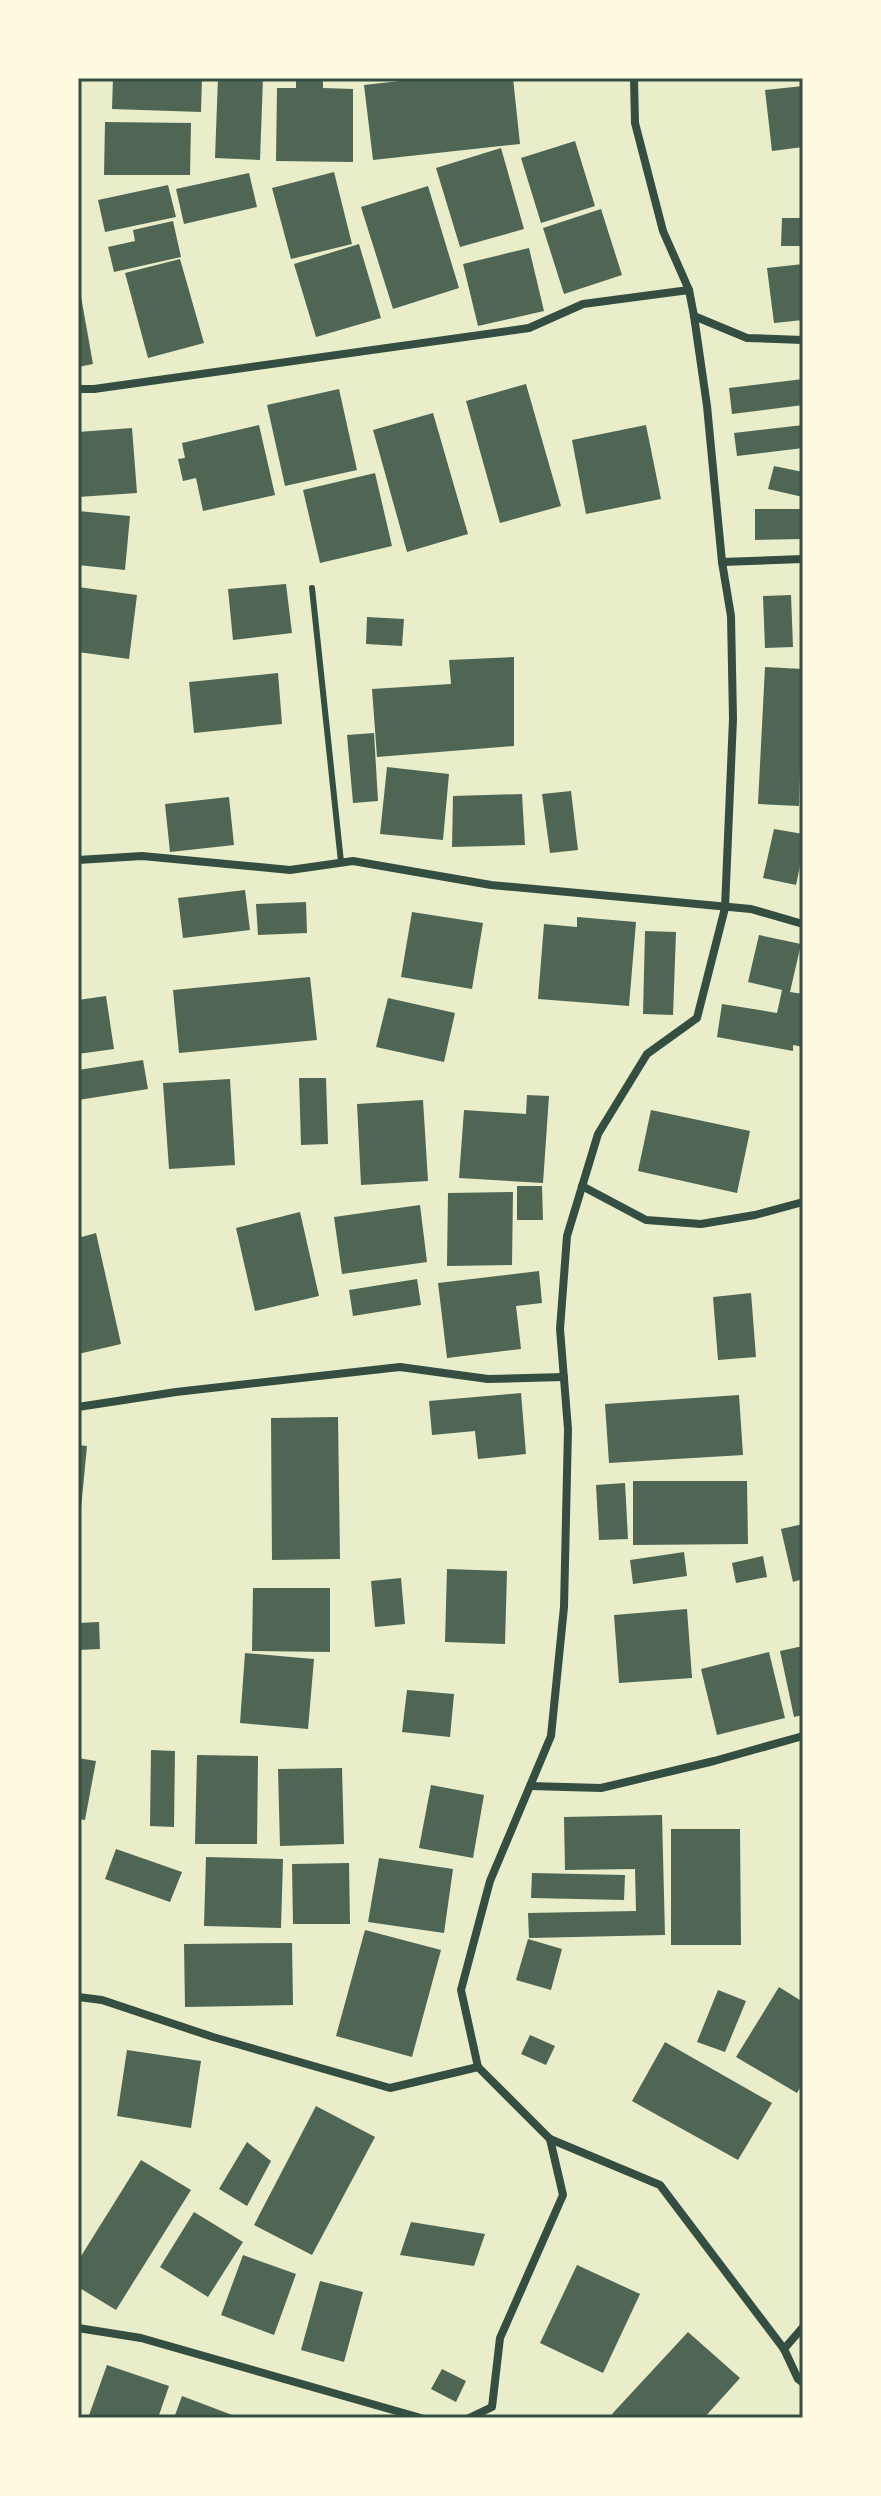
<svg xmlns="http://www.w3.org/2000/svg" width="881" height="2496" viewBox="0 0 881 2496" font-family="'Playfair Display',serif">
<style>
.building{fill:#4f6655}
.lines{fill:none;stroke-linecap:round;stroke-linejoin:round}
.service{stroke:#344e41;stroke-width:6}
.minor{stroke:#344e41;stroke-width:8}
.neatline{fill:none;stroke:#344e41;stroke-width:3}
</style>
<rect width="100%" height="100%" fill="#e9edc9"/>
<g class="building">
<polygon points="113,78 202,78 201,112 112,109"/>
<polygon points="218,78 263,78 260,160 215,158"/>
<polygon points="296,78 323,78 323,88 353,89 353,162 276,161 277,88 296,88"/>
<polygon points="427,78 513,78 520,144 373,160 364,85"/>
<polygon points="803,86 803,147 772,151 765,90"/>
<polygon points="105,122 191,123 190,175 104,175"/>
<polygon points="575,141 595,206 541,223 521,158"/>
<polygon points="501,148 524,229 460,247 436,168"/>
<polygon points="334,172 352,244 291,259 272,188"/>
<polygon points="249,173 257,207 184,224 176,189"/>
<polygon points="168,185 176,217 105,232 98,200"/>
<polygon points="428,186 459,288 393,309 361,207"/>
<polygon points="601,209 622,275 564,294 543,228"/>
<polygon points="782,218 803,218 803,246 781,246"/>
<polygon points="173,221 181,257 114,272 108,247 135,241 133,230"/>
<polygon points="359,244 381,318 316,337 294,264"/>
<polygon points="529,248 544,311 478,326 463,264"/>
<polygon points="180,259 204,343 148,358 125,273"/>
<polygon points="803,264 803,320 774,323 767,268"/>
<polygon points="80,291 93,364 78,367 78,292"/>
<polygon points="803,379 803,405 732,414 729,388"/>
<polygon points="526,384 561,506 500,523 466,401"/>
<polygon points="339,389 357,470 285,486 267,405"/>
<polygon points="433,413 468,534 407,552 373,430"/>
<polygon points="259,425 275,495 203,511 196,478 183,481 178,459 185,458 182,443"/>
<polygon points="646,425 661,499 586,514 572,440"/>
<polygon points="803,425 803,448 737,456 734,433"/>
<polygon points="132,428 137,493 78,497 78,432"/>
<polygon points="774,466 803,472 803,497 768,489"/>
<polygon points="375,473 392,546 320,563 303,490"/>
<polygon points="755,509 803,509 803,539 755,540"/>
<polygon points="78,511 130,516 125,570 78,565"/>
<polygon points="286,584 292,633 233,640 228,589"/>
<polygon points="78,587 137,595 129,659 78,652"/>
<polygon points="791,595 793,647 765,648 763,596"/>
<polygon points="367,617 404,619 402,646 366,644"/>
<polygon points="514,657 514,746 377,757 372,689 451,684 449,660"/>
<polygon points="765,667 803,669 799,806 758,804"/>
<polygon points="278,673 282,724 194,733 189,682"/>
<polygon points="374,733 378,801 353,803 347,735"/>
<polygon points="387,767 449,774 443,840 380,834"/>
<polygon points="571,791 578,850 550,853 542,794"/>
<polygon points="522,794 525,845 452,847 453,796"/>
<polygon points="229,797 234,845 170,852 165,804"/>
<polygon points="774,829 803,834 803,852 796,885 763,878"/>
<polygon points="245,890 250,930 183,938 178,898"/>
<polygon points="306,902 307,933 258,935 256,904"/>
<polygon points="412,912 483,923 472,989 401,977"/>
<polygon points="577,917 636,922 629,1006 538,999 544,924 577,927"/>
<polygon points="645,931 676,932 673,1015 643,1014"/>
<polygon points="759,935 801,944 790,992 803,994 803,1047 793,1045 793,1051 717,1037 722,1004 777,1013 782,990 748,982"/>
<polygon points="310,977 317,1040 179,1053 173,990"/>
<polygon points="106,996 114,1049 78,1054 78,1000"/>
<polygon points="388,998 455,1013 444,1062 376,1047"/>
<polygon points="143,1060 148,1089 78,1100 78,1070"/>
<polygon points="299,1078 326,1078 328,1144 301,1145"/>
<polygon points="230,1079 235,1165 169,1169 163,1083"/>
<polygon points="527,1095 549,1096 543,1183 459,1178 464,1110 526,1114"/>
<polygon points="423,1100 428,1181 361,1185 357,1104"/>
<polygon points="651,1110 750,1131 737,1193 638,1171"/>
<polygon points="517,1186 542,1186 543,1220 517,1220"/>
<polygon points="513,1192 512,1265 447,1266 448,1193"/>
<polygon points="420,1205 427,1262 342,1274 334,1217"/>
<polygon points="300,1212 319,1296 255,1311 236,1228"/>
<polygon points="96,1233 121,1344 78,1354 78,1238"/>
<polygon points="539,1271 542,1303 516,1306 521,1349 447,1358 438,1283"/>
<polygon points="417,1279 421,1305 353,1316 349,1290"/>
<polygon points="751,1293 756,1357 718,1360 713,1297"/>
<polygon points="521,1393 526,1454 478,1459 475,1431 432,1435 429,1401"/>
<polygon points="739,1395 743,1455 609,1463 605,1404"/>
<polygon points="338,1417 340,1559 272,1560 271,1418"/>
<polygon points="78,1445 87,1446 80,1519 78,1519"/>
<polygon points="633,1481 747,1481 748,1544 633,1545"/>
<polygon points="625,1483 628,1539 599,1540 596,1485"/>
<polygon points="803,1524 803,1579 793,1582 781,1529"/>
<polygon points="684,1552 687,1576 633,1584 630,1560"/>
<polygon points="763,1556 767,1577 736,1583 732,1563"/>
<polygon points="447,1569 507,1571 505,1644 445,1642"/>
<polygon points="401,1578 405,1624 375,1627 371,1581"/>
<polygon points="253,1588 330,1588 330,1652 252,1651"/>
<polygon points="687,1609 692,1678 619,1683 614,1615"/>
<polygon points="99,1622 100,1649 78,1650 78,1623"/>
<polygon points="803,1646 803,1715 794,1717 780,1651"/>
<polygon points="769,1652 785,1718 717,1735 701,1669"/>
<polygon points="245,1653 314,1659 308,1729 240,1723"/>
<polygon points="407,1690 454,1694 450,1737 402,1732"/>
<polygon points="151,1750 175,1751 174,1827 150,1826"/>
<polygon points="197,1755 258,1756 257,1844 195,1844"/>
<polygon points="78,1758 96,1761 85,1820 78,1819"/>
<polygon points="342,1768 344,1844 280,1846 278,1769"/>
<polygon points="431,1785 484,1795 473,1858 419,1848"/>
<polygon points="662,1815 665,1935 529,1938 528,1913 636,1911 635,1869 565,1870 564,1817"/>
<polygon points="671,1829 740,1829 741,1945 671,1945"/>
<polygon points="116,1849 182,1872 170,1902 105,1879"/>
<polygon points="206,1857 283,1859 281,1928 204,1926"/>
<polygon points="379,1858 453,1869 444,1933 368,1922"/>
<polygon points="349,1863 350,1924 293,1924 292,1864"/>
<polygon points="532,1873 625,1875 624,1900 531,1898"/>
<polygon points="365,1930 441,1950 412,2057 336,2036"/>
<polygon points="528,1939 562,1949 551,1990 516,1980"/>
<polygon points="292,1943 293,2005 185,2007 184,1944"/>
<polygon points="779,1987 803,2002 803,2083 797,2093 736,2057"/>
<polygon points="718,1990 746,2001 725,2052 697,2042"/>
<polygon points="530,2035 555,2046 546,2065 521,2054"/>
<polygon points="665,2042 772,2103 738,2160 632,2101"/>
<polygon points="127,2050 201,2061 191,2128 117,2116"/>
<polygon points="316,2106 375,2137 312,2255 254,2225"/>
<polygon points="247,2142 271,2161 247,2206 219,2189"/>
<polygon points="141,2160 191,2190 116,2310 78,2287 78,2261"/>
<polygon points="194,2212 243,2242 208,2297 160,2267"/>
<polygon points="411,2222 485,2234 474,2266 400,2255"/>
<polygon points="243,2255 296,2274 274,2335 221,2315"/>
<polygon points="577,2265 640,2294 603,2373 540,2343"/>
<polygon points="320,2281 363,2292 344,2362 301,2350"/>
<polygon points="688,2332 740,2378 704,2418 616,2418 612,2414"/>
<polygon points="107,2365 169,2386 158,2418 88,2418"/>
<polygon points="442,2369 466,2381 456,2402 431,2389"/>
<polygon points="182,2396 240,2418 174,2418"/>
</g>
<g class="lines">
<polyline class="service" points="312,588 341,862"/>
<g class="minor">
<polyline points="634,78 635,123 663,231 689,290 694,316 707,406 722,562 731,616 733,719 725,908 697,1018 647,1054 598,1134 567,1236 560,1329 568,1429 564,1607 551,1736 490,1881 461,1990 478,2067 550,2139 660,2185 784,2349"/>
<polyline points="694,316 747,338 803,340"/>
<polyline points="78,389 94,389 529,328 583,304 689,290"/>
<polyline points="722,562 803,559"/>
<polyline points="78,860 142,856 290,870 353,861 491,885 751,909 803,924"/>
<polyline points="582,1186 646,1220 701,1224 755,1215 803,1202"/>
<polyline points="78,1407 176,1392 400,1367 488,1379 564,1377"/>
<polyline points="530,1786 601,1788 714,1761 803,1736"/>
<polyline points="78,1997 102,2000 213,2037 390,2088 478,2067"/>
<polyline points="803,2327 784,2349 798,2379 803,2383"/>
<polyline points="78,2328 141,2338 421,2418"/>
<polyline points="469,2418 492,2407 500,2338 563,2195 550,2139"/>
</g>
</g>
<rect width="881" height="2496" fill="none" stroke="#fefae0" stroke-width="160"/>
<rect x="80" y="80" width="721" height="2336" class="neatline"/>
</svg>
